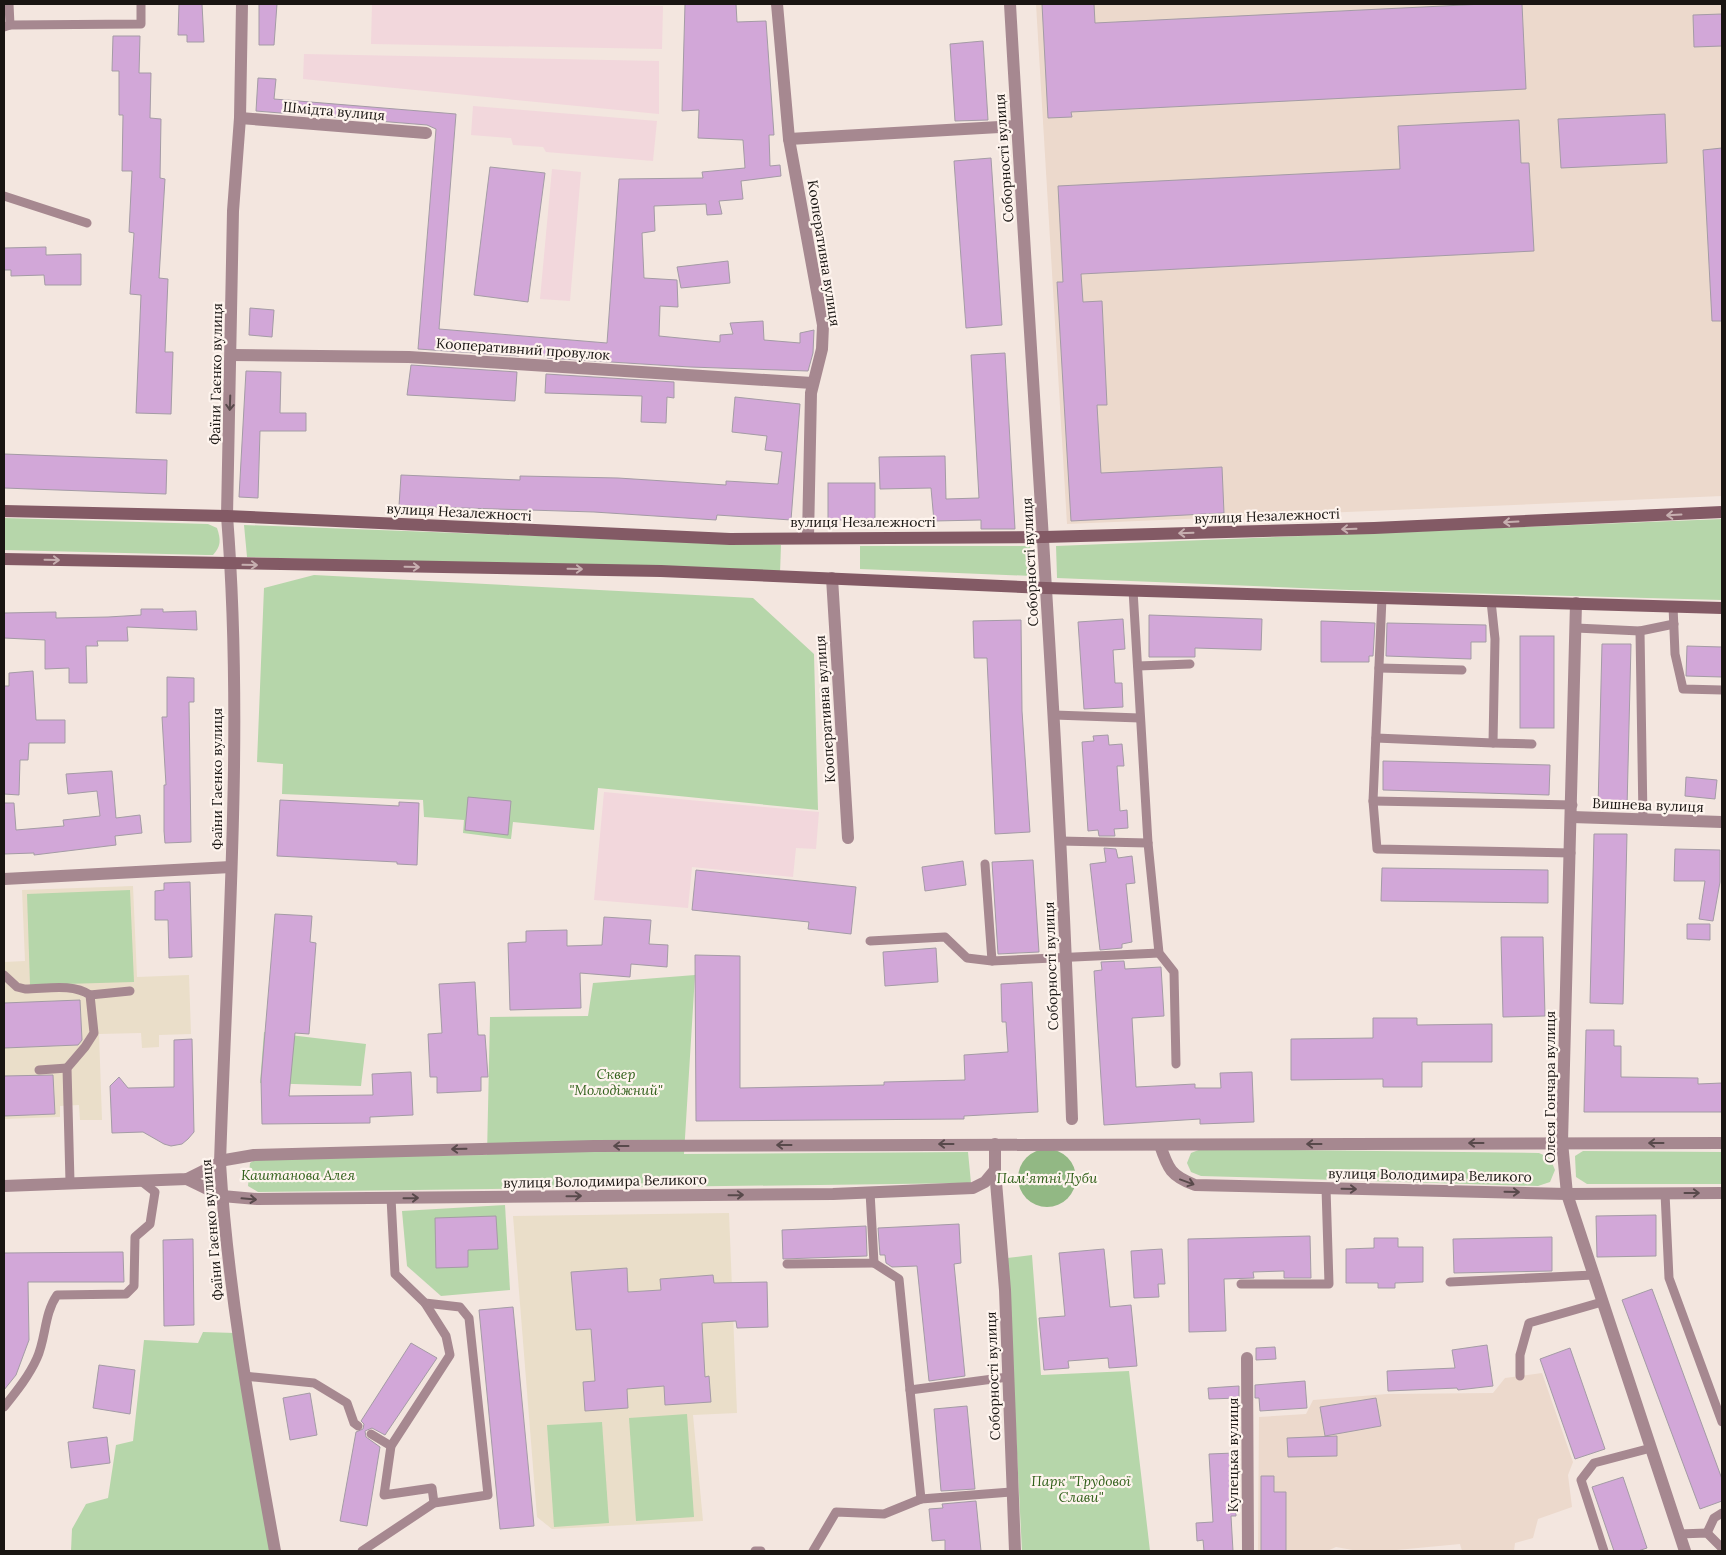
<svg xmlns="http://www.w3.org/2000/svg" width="1726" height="1555" viewBox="0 0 1726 1555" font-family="Lora,serif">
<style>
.commercial{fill:#f2d7dc}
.built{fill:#ecd9cc}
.education{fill:#eadec9}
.green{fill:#b6d6aa}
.forest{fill:#92b884}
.building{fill:#d2a7d8;stroke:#a49ba5}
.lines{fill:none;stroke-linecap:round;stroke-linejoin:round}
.lane{stroke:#a68890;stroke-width:9}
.street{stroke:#a68890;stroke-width:12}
.secondary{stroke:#835a65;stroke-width:12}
.oneway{stroke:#58494b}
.oneway2{stroke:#c7afb0}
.labels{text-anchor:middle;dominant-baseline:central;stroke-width:4.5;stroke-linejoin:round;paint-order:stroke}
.street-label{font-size:14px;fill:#191512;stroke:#fef4ee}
.park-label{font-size:14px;font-style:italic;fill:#31601a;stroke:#fef4ee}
</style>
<rect width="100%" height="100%" fill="#f3e6df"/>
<g class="commercial">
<polygon points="372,4 663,6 662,49 371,44"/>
<polygon points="304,54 659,61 659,114 303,79"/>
<polygon points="473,106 657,121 653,161 546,152 543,147 513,145 511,138 471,135"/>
<polygon points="552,169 581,172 570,301 540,299"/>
<polygon points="604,792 819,812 816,849 796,848 793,877 692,867 688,908 594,900"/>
</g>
<g class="built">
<polygon points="1036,4 1722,4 1722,496 1067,524"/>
<polygon points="1542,1373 1573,1462 1568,1475 1572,1507 1538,1519 1533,1538 1515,1543 1514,1551 1462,1551 1460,1544 1386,1551 1358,1551 1336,1547 1327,1551 1258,1551 1259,1417 1306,1414 1313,1400 1387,1394 1493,1393 1505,1378"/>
</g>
<g class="education">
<polygon points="133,886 137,977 189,975 191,1034 159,1035 159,1047 142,1048 141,1033 99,1034 102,1120 80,1120 79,1105 60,1106 60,1117 4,1119 4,962 25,961 22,890"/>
<polygon points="729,1213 737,1413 693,1415 703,1521 552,1529 537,1517 513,1216"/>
</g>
<g class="green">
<path d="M4 518 208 524 217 528C221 540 221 546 213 555H206L4 550Z"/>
<polygon points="1722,519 1722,600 1349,590 1057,578 1056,546"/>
<polygon points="244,525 781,545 780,573 247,557"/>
<polygon points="860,546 1030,546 1032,576 860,569"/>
<polygon points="314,575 753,598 814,654 818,810 598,788 594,830 513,822 511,839 463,833 464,820 424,817 423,800 282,794 283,764 257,762 264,588"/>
<polygon points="130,890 134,982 30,985 27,894"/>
<polygon points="695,975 684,1154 968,1152 971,1183 258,1192 248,1186 250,1163 258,1158 487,1155 490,1017 588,1016 593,983"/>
<polygon points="264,1032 366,1044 361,1086 260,1083"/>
<polygon points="1201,1149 1539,1153 1550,1158 1555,1170 1550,1182 1538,1186 1201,1176 1191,1172 1187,1163 1191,1153"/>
<polygon points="1583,1151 1722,1152 1722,1184 1587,1184 1576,1177 1575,1156"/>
<polygon points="505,1205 510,1290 441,1296 407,1266 402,1211"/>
<polygon points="1032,1255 1041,1375 1129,1371 1150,1551 1022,1551 1007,1258"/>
<polygon points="203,1332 235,1333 271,1551 71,1551 72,1529 86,1504 108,1498 116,1445 133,1441 144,1340 198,1343"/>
<polygon points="687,1414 694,1517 636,1521 629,1418"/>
<polygon points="602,1422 609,1523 554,1527 547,1425"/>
</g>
<circle class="forest" cx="1047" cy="1178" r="29"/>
<g class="building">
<polygon points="179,4 202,4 204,42 187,42 187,35 178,35"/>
<polygon points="259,4 277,4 274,45 259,45"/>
<polygon points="685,4 736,4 737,22 766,21 774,135 769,135 770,166 780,165 781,176 741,181 743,199 719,201 722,214 707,215 706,204 654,206 655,231 642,233 644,278 677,280 678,307 660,306 659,336 720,342 720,335 733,334 730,323 763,321 764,340 800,343 800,333 814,330 813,353 808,371 690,367 547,358 547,356 519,354 519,356 418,349 436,129 427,125 256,111 258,78 276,79 274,99 456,114 439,329 607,343 619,179 703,178 702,172 745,168 743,140 698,138 699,110 682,111"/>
<polygon points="1042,4 1094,4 1095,23 1484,4 1522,4 1526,89 1071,112 1072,117 1048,118"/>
<polygon points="1722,14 1722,46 1694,47 1693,15"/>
<polygon points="113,36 140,36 139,73 151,73 150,118 161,119 160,178 165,179 159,278 168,279 165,352 173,352 171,414 136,413 141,295 130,294 134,233 129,232 132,171 122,171 123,115 119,115 119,71 112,71"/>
<polygon points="983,41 988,120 955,121 950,44"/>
<polygon points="1665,114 1667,163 1561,168 1558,119"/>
<polygon points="1519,120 1521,163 1529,163 1534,251 1081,274 1083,302 1102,301 1107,405 1097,405 1101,473 1222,467 1224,513 1071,521 1057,282 1063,282 1058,186 1400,169 1398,126"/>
<polygon points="1722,148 1722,321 1712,321 1703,150"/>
<polygon points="991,158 1002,325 966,328 954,161"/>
<polygon points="490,167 545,173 528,302 474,295"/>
<polygon points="46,247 46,255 81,254 81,285 45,285 44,275 11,276 11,270 4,270 4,248"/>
<polygon points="728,261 730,283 681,288 677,267"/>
<polygon points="250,308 274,310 272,337 249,335"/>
<polygon points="1005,353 1015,529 981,529 981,520 934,521 931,488 880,489 879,457 945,456 946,499 979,498 971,355"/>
<polygon points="411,365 517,372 515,401 407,395"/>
<polygon points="246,371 281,372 280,413 306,413 306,431 260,431 258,498 239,497"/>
<polygon points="546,374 674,382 674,398 667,397 666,423 641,422 642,396 545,393"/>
<polygon points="735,397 800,404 791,520 717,515 716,520 594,512 399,506 401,475 520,480 520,476 618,478 726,485 726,481 778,484 782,452 765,450 767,436 732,432"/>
<polygon points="4,454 167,460 166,494 4,488"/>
<rect x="828" y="483" width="47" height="37"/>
<polygon points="141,609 163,609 163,612 196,611 197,630 127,627 128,641 97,641 98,646 86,646 87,683 69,683 69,668 45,669 45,640 4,638 4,613 56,612 56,618 108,617 141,615"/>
<polygon points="1149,615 1262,619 1261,650 1195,648 1195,657 1149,657"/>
<polygon points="1123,619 1125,649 1113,650 1115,683 1122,683 1123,707 1084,709 1078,622"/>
<polygon points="1021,620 1022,711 1030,832 995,834 987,658 974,658 973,621"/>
<polygon points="1321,621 1375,623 1373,656 1369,656 1369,662 1321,662"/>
<polygon points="1387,623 1486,625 1486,642 1471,642 1471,659 1386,656"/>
<rect x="1520" y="636" width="34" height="92"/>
<polygon points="1602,644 1631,644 1627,808 1598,807"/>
<polygon points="1687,646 1722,647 1722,677 1686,676"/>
<polygon points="33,671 36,720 65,720 65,743 29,743 28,760 20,760 19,795 4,794 4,686 9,686 9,673"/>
<polygon points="167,677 194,678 194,702 189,702 191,842 165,843 164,831 164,785 166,785 162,717 167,717"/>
<polygon points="1108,735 1109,745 1122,744 1124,766 1117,766 1120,811 1127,810 1128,828 1114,829 1115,836 1099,836 1098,830 1088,831 1082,742 1094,741 1093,736"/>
<polygon points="1383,761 1550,765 1549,795 1383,790"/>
<polygon points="112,771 116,818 140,815 142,833 115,836 116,845 34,855 34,853 4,854 4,803 14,803 16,830 64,826 63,820 100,816 97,791 68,794 66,774"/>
<polygon points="1686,777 1717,780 1715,799 1685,796"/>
<polygon points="468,797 511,801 508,835 465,830"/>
<polygon points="280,800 399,806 399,802 419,803 417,865 397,864 397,862 277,856"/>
<polygon points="1594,834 1627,834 1623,1004 1590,1003"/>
<polygon points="1104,848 1116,849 1118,858 1132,856 1135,883 1126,884 1132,942 1122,944 1122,948 1100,950 1090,864 1106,862"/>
<polygon points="1675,849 1720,850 1720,882 1713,921 1699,919 1705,881 1674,881"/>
<polygon points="1033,860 1039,952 998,954 992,862"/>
<polygon points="963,861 966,885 925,891 922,867"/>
<polygon points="1382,868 1548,870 1548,903 1381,901"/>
<polygon points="696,870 856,887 851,934 808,929 809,922 692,910"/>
<polygon points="190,882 192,957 169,958 168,920 155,920 155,891 164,890 164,883"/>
<polygon points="275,914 312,916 310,942 316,943 309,1034 295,1033 289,1096 373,1095 372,1074 411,1072 413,1115 370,1117 370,1123 262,1124 261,1080"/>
<polygon points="604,917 651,920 649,944 668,945 667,967 631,964 630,977 580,973 581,1008 510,1010 508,943 526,942 526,931 567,930 567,946 602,945"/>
<polygon points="1687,924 1710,924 1710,940 1687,939"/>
<polygon points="1501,937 1543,937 1545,1016 1503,1017"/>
<polygon points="936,948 938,982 885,986 883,952"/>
<polygon points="695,955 740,956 740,1088 884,1085 884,1082 965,1080 964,1055 1008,1052 1006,1022 1002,1022 1001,984 1032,982 1038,1112 964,1116 964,1119 696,1121"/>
<polygon points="1124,961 1125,969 1161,967 1164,1016 1132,1018 1136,1087 1195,1084 1195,1088 1221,1088 1220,1073 1252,1072 1254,1122 1200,1124 1200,1119 1104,1125 1094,971 1102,970 1101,962"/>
<polygon points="475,982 478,1035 485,1035 488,1077 481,1077 481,1091 437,1093 437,1077 430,1077 428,1034 442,1033 439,984"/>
<polygon points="80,1000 82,1040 78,1045 4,1048 4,1003"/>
<polygon points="1373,1018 1417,1018 1417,1025 1492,1024 1492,1062 1422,1062 1422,1087 1383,1087 1383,1079 1291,1080 1291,1039 1373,1038"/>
<polygon points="1586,1030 1614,1030 1614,1046 1621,1046 1621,1077 1698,1078 1698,1084 1722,1083 1722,1112 1584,1112"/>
<polygon points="192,1039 194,1132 188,1139 182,1144 171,1146 164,1144 143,1132 112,1133 110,1086 119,1077 128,1088 174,1087 174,1040"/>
<polygon points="53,1075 55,1114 4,1116 4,1076"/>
<polygon points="1656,1215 1656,1256 1597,1257 1596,1216"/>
<polygon points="496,1216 498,1249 468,1250 468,1267 436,1268 435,1218"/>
<polygon points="959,1224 961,1263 954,1264 965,1376 929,1381 917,1266 892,1267 886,1263 885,1255 880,1255 878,1228"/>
<polygon points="866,1226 867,1256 783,1259 782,1230"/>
<polygon points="1310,1236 1311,1278 1284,1278 1284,1271 1253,1272 1254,1278 1224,1279 1226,1331 1189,1332 1188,1239"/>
<polygon points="1552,1237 1552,1271 1454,1273 1453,1239"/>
<polygon points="1374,1238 1398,1238 1398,1247 1423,1247 1423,1282 1395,1283 1395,1288 1378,1288 1378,1283 1346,1283 1346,1249 1374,1248"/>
<polygon points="193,1239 194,1325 164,1326 163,1240"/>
<polygon points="1104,1249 1110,1307 1131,1305 1137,1366 1109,1368 1108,1358 1068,1361 1069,1368 1044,1370 1039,1318 1065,1316 1059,1253"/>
<polygon points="1162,1249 1165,1284 1158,1284 1159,1297 1134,1298 1131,1251"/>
<polygon points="123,1252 124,1282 28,1282 29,1340 16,1375 4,1390 4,1253"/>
<polygon points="627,1268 628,1292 661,1290 660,1279 713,1275 714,1283 767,1282 768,1327 737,1328 736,1321 702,1323 705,1377 709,1376 711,1402 665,1405 664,1386 627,1389 628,1408 585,1411 583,1382 595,1381 591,1329 576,1330 571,1272"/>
<polygon points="1652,1289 1722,1479 1722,1501 1700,1509 1622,1300"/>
<polygon points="513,1307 534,1526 500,1529 479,1310"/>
<polygon points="411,1343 437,1358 385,1435 372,1428 365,1431 366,1437 380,1447 367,1526 340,1521 356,1432 363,1429 364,1424 361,1421"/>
<polygon points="1487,1345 1493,1386 1458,1390 1457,1388 1388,1391 1387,1371 1455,1368 1452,1350"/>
<polygon points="1275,1347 1276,1359 1256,1360 1256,1348"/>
<polygon points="1570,1348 1605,1449 1575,1459 1540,1359"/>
<polygon points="99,1365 135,1370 130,1414 93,1408"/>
<polygon points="1305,1381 1307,1408 1260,1411 1259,1398 1255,1398 1255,1385"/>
<polygon points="1239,1386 1239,1398 1209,1399 1208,1388"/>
<polygon points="310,1393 317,1435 290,1440 283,1398"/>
<polygon points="1376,1398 1381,1426 1325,1436 1320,1407"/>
<polygon points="967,1406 975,1489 941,1491 934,1409"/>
<polygon points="1337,1436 1337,1456 1288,1457 1287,1438"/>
<polygon points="107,1437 110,1463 71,1468 68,1442"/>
<polygon points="1234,1453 1236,1516 1231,1516 1233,1551 1204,1551 1203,1540 1197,1541 1196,1523 1213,1522 1209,1454"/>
<polygon points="1261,1476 1274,1476 1274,1492 1286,1492 1286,1551 1261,1551"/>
<polygon points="1623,1477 1647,1548 1638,1551 1614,1551 1592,1487"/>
<polygon points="976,1501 981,1551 945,1551 945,1540 932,1541 929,1509 943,1508 942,1504"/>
</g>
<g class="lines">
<g class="lane">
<polyline points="9,4 10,25"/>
<polyline points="4,27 10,25 141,24 141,4"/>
<polyline points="4,196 87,223"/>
<polyline points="1133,590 1148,843 1159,953 1174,972 1176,1064"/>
<polyline points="1382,598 1373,801 1377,849 1571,853"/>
<polyline points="1491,601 1495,639 1493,743 1532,744"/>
<polyline points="1673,606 1675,654 1683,689 1722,690"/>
<polyline points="1576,628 1640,631"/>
<polyline points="1138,666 1190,664"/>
<polyline points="1379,668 1462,670"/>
<polyline points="1054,715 1140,718"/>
<polyline points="1376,738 1493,743"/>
<polyline points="1373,801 1573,805"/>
<polyline points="1643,819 1640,631 1674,624"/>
<polyline points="1060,841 1148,843"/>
<polyline points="985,864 992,961 1159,953"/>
<polyline points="870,941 945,937 967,958 992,961"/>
<path d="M4 975 17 987 25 989C46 989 72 983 90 995L94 1033 85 1047 67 1068 70 1182"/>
<polyline points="90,995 130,991"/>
<polyline points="39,1070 67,1068"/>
<polyline points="1665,1193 1669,1278 1722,1422"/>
<polyline points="874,1263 899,1279 910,1390 1008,1377"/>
<polyline points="787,1264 874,1263 870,1192"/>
<polyline points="1450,1282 1593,1275"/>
<polyline points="1241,1284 1329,1284 1326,1188"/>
<polyline points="425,1303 446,1336 450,1355 391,1446 384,1495 432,1488 434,1503"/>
<polyline points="244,1376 314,1383 347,1403 354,1423 358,1426"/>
<polyline points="1520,1376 1520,1355 1529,1323 1602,1302"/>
<polyline points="910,1390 921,1499 1011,1492"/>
<path d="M4 1407C16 1392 29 1376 37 1358 46 1338 44 1314 57 1295L126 1294 134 1286 135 1237 150 1224 155 1192 141 1181"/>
<polyline points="371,1434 391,1446"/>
<polyline points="1707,1533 1714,1518 1722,1513"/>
<polyline points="1679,1534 1707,1533 1722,1548"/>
<polyline points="362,1551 434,1503 488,1495 469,1318 460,1307 425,1303 395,1274 391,1198"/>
<polyline points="755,1551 761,1551"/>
<polyline points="813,1551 836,1512 884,1514 921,1499"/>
<polyline points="1604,1551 1581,1480 1594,1463 1651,1448"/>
</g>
<g class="street">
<path d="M242 4 240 118 233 211 227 516C244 731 227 948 220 1163 228 1294 252 1422 275 1551"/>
<polyline points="777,4 789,139 823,325 822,349 811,393 808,537"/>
<path d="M1010 4C1031 375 1060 747 1072 1119"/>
<polyline points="240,118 426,133"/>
<polyline points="789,139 1017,126"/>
<polyline points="232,355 409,357 812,383"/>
<polyline points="832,578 848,838"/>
<polyline points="1576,603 1562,1142 1567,1194 1685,1551"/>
<polyline points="1572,817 1722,822"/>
<polyline points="4,879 231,867"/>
<path d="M1160 1145C1168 1169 1171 1176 1195 1185L1567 1194 1722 1193"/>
<polyline points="995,1170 1005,1290 1015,1551"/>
<polyline points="187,1179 222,1196 257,1199 833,1194 973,1188 985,1182 995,1170 995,1144"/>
<polyline points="4,1186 187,1179 225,1160 254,1155 594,1146 1722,1143"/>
<polyline points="1247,1358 1248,1551"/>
</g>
<g class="secondary">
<polyline points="4,511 227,516 730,539 1044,537 1374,528 1722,512"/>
<polyline points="4,559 661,571 1046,588 1722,608"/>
</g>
</g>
<defs><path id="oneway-shaft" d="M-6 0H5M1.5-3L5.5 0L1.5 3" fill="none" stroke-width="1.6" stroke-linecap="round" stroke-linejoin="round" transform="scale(1.25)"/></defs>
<g class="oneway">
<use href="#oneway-shaft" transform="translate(230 403) rotate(92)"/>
<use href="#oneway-shaft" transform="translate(1476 1143) rotate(180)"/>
<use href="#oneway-shaft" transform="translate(1656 1143) rotate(-180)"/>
<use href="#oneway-shaft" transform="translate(946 1144) rotate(180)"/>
<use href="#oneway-shaft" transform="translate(1314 1144) rotate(180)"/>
<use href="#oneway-shaft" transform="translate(784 1145) rotate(180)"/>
<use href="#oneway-shaft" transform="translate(621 1146) rotate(180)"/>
<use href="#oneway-shaft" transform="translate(459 1149) rotate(179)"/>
<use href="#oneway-shaft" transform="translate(1187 1182) rotate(20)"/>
<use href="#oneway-shaft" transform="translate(1349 1189) rotate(1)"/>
<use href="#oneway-shaft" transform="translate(1512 1192) rotate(1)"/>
<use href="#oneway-shaft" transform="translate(1692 1193)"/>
<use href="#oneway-shaft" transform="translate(736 1195) rotate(-1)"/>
<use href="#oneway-shaft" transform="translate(574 1196) rotate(-1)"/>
<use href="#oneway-shaft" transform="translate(411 1198) rotate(-1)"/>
<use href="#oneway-shaft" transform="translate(249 1199) rotate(5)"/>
</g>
<g class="oneway2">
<use href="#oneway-shaft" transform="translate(1674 515) rotate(177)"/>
<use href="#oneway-shaft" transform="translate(1511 522) rotate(177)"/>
<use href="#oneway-shaft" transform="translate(1349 529) rotate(178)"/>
<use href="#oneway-shaft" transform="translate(1186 533) rotate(178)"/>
<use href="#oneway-shaft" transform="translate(52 560) rotate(1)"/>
<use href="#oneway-shaft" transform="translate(250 565) rotate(1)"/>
<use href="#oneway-shaft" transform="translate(412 567) rotate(1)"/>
<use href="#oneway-shaft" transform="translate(575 569) rotate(1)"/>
</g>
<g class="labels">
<g class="street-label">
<text transform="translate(334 111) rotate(5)">Шмідта вулиця</text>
<text transform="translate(1004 158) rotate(-94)">Соборності вулиця</text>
<text transform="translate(824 253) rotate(81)">Кооперативна вулиця</text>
<text transform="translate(523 349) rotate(4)">Кооперативний провулок</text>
<text transform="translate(216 374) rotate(-89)">Фаїни Гаєнко вулиця</text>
<text transform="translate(459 512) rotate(3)">вулиця Незалежності</text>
<text transform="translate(1267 516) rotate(-2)">вулиця Незалежності</text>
<text x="863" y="522">вулиця Незалежності</text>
<text transform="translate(1030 562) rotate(-93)">Соборності вулиця</text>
<text transform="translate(825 709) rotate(-94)">Кооперативна вулиця</text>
<text transform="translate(217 779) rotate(-90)">Фаїни Гаєнко вулиця</text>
<text transform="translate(1648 805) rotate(2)">Вишнева вулиця</text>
<text transform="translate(1051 966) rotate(-92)">Соборності вулиця</text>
<text transform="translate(1550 1087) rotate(-90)">Олеся Гончара вулиця</text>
<text transform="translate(1430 1175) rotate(1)">вулиця Володимира Великого</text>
<text transform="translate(605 1181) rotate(-1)">вулиця Володимира Великого</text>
<text transform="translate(212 1230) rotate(-95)">Фаїни Гаєнко вулиця</text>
<text transform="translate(993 1376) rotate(-92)">Соборності вулиця</text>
<text transform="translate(1233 1455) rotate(-90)">Купецька вулиця</text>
</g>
<g class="park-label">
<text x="616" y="1074">Сквер<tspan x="616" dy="16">"Молодіжний"</tspan></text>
<text x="298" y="1175">Каштанова Алея</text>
<text x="1047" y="1178">Пам'ятні Дуби</text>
<text x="1081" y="1481">Парк "Трудової<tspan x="1081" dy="16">Слави"</tspan></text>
</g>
</g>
<rect width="1726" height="1555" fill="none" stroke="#191512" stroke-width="10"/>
</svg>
